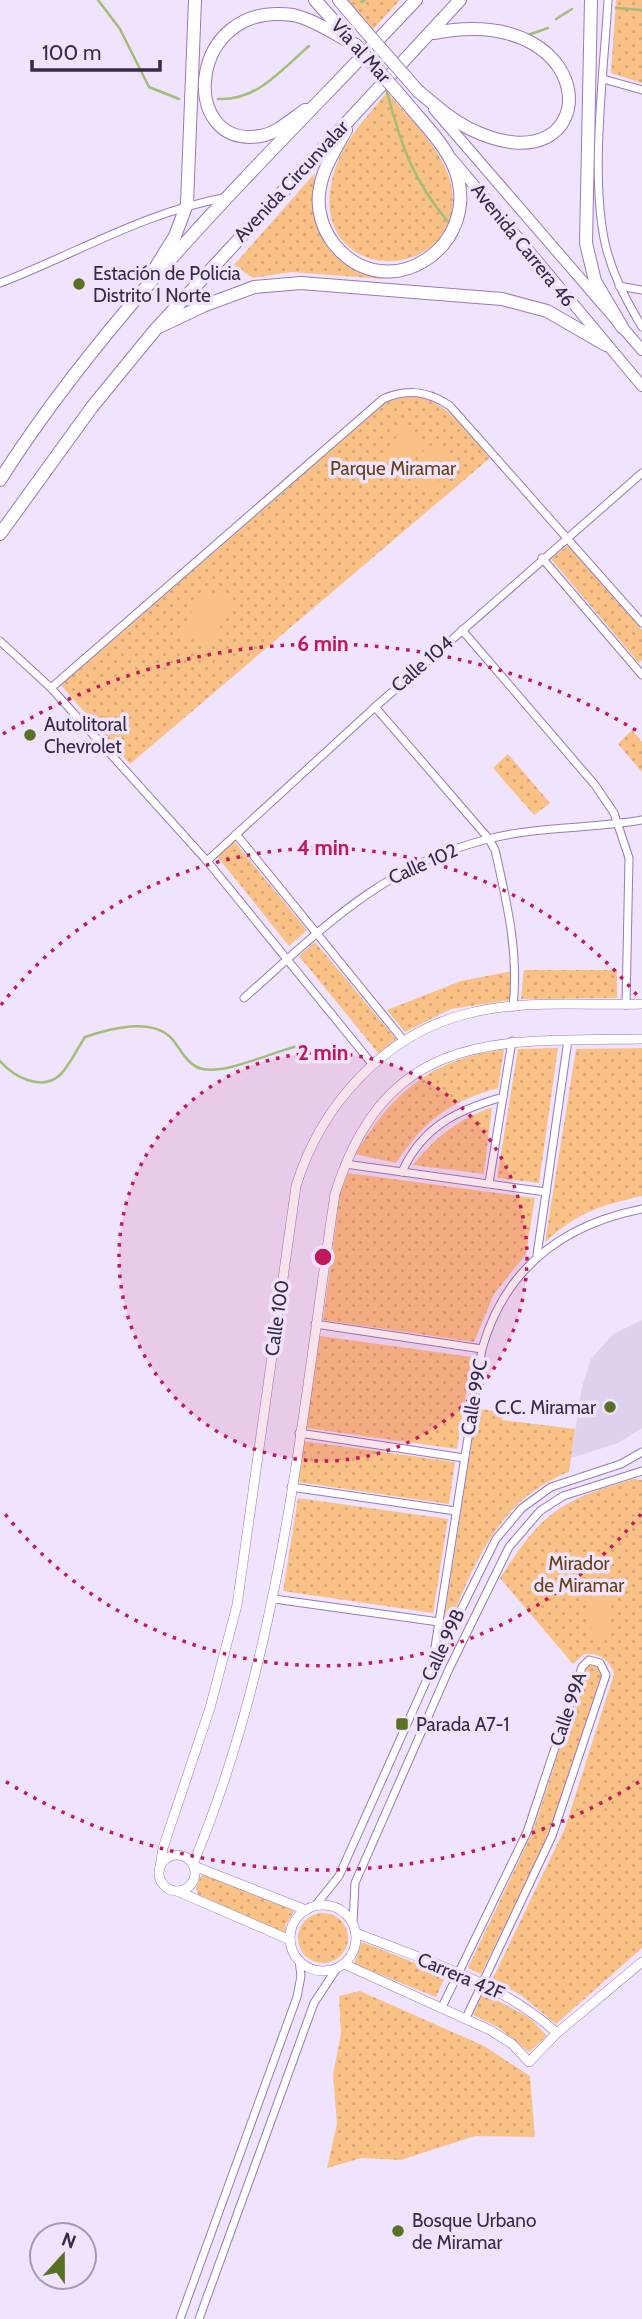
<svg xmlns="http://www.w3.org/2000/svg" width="642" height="2319" viewBox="0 0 642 2319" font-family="Cabin,sans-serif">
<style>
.built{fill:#ded1ee}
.green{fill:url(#green-dots)}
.pitch{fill:#fac187}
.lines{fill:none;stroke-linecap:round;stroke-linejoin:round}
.stream{stroke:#a2be77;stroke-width:2.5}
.minor-casing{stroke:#987ab7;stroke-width:9}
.tertiary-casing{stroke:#987ab7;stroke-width:10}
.primary-casing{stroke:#987ab7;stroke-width:12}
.trunk-casing{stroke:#987ab7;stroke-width:14}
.minor{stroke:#fff;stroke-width:7}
.tertiary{stroke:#fff;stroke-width:9}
.primary{stroke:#fff;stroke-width:10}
.trunk{stroke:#fff;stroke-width:12}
.trunk-bridge-casing{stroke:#987ab7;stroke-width:14;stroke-linecap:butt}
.trunk-bridge{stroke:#fff;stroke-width:12}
.ring{fill:none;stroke:#c2185b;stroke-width:3.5;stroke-dasharray:3.5 7}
.poi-dot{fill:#587224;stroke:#efe3fd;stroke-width:2.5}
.labels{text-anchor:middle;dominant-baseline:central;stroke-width:7;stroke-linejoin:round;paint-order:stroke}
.street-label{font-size:19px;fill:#382b45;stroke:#efe3fd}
.poi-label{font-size:19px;fill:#382b45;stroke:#efe3fd;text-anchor:start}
.park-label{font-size:19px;fill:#674216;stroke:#efe3fd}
.centre{fill:#c2185b;stroke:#efe3fd;stroke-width:3.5}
.ring-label{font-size:21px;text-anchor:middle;font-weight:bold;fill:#c2185b;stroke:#efe3fd;stroke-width:7;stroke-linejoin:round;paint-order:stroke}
</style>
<defs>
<pattern id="green-dots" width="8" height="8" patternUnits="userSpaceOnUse" patternTransform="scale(1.75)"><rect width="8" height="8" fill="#fac187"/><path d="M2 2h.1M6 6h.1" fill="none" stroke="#d7a676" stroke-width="1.8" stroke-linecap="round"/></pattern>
</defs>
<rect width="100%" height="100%" fill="#efe3fd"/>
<polygon class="built" points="642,1320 642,1428 618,1443 571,1458 582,1387 591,1359 613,1334"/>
<g class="green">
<polygon points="348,0 400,0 373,29"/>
<polygon points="616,0 642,0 642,83 611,73"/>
<path d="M387 92C411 120 442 148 451 184 455 203 452 224 439 239 411 272 350 269 333 224 324 198 333 165 348 142 358 125 374 109 387 92Z"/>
<path d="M315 173C307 236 327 256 383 279L291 272 253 278 234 265Z"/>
<path d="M409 395C447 399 466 431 490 458L130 764 60 684 384 403Z"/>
<polygon points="568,545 642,630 642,660 639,663 551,559"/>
<polygon points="632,730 642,742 642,772 618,744"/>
<polygon points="508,754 550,803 534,815 493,768"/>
<polygon points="234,841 307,930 289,946 217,856"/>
<polygon points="315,942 396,1039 379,1054 299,956"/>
<polygon points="524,970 617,970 617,998 521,999"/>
<polygon points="513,971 510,1000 451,1009 405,1032 387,1010 461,981"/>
<polygon points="558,1048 539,1183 497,1178 518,1049"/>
<path d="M642 1048V1196C598 1206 579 1212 545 1242L576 1049Z"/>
<path d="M504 1049 498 1088C447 1103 426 1119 396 1163L355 1154C392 1093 431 1059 504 1049Z"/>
<path d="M492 1107 484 1174 413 1165C436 1136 458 1120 492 1107Z"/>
<polygon points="348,1173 535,1198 526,1254 494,1294 474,1342 323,1320 340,1194"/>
<polygon points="320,1336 472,1357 457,1449 306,1428"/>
<path d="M477 1408 503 1413 502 1420 575 1429 569 1472C492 1501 470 1577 440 1646Z"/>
<polygon points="304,1441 455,1462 449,1504 298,1482"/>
<path d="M634 1479 642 1480V1948L556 2024 521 1995 492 1980 565 1828 614 1674C610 1660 599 1652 584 1654L573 1664 500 1578C543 1512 558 1501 634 1479Z"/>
<polygon points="298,1498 448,1519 433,1613 283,1591"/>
<polygon points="590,1664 598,1666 602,1676 548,1836 481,1974 468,1968 533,1831 586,1668"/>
<polygon points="206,1874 294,1911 286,1925 285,1935 198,1895 196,1888 201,1876"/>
<circle cx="323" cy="1938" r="25"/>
<polygon points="362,1942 446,1975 436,1997 354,1964"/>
<polygon points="360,1991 484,2046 530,2076 535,2137 475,2136 401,2160 361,2158 327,2168 337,2124 333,2074 341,2034 339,1996"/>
<polygon points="483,1993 530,2018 547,2036 529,2052 498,2027 473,2015"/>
</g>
<g class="pitch">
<polygon points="400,428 422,436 406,474 384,466"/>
<polygon points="427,444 450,453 432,494 409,483"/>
<polygon points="202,589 232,601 211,647 182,634"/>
<polygon points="608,1597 611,1637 592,1639 588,1599"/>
</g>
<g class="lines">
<g class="stream">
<polyline points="98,0 120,29 149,87 179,99"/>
<polyline points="361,2 365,0"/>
<polyline points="616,8 642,10"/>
<polyline points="556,19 572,9"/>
<polyline points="525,36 548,28"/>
<path d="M387 92C401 145 413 181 449 223"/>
<path d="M218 99C257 101 281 70 309 46"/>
<path d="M0 1061C13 1076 41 1092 60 1075 70 1065 77 1049 85 1037 109 1029 153 1016 173 1040 181 1050 189 1067 203 1069 227 1074 272 1052 298 1046"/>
</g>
<g class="minor-casing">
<g id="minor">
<path d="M608 0C604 71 590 175 605 243 612 274 626 300 642 327"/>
<polyline points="603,79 642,90"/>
<path d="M0 283C78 253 144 212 228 197"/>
<polyline points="619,286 642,290"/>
<polyline points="542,558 642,675"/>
<polyline points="462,630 595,785 614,813 629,858 626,1005"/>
<polyline points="0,641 51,688 207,861 373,1065"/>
<path d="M51 688 383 399C407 388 428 391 450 406L642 623"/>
<path d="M375 707 489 839 495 850C507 903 519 952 513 1007"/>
<polyline points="236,834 404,1041"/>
<polyline points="207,861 375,707 642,473"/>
<path d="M244 998C323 928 382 866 488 839 539 826 591 829 642 820"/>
<polyline points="345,1164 546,1192"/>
<path d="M402 1172C422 1127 457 1110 503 1097"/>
<polyline points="489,1183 512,1041"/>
<polyline points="537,1255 568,1040"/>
<polyline points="315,1324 482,1349"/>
<polyline points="299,1433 464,1458"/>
<polyline points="291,1487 456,1511"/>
<polyline points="274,1599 439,1622"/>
<path d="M433 1660 482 1349C505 1268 562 1225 642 1209"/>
<polyline points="315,1906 339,1876 432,1668 496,1539 522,1508 551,1487 621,1464 642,1452"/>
<polyline points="353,1923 355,1883 449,1669 509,1547 540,1511 563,1496 642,1471"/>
<polyline points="442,2007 527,1832 582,1667 589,1660 600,1663 606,1675 552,1836 466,2018"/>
<polyline points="180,2319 297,1997 301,1976 299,1960"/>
<polyline points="199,2319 314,2003 337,1968"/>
</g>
</g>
<g class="tertiary-casing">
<g id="tertiary">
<circle cx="177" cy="1873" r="18"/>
<path d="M193 1864C282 1652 301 1419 335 1194 387 1029 496 1041 642 1039"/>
<polyline points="194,1866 306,1910"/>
<path d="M160 1867 163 1848 210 1708 237 1605 296 1186C321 1105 385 1033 470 1013 525 999 586 1006 642 1004"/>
<polyline points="177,1891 290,1940"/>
<circle cx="323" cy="1938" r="33"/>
<path d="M356 1933C426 1961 501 1982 557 2033"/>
<polyline points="344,1964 490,2030 512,2044 529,2062 557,2033 642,1962"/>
</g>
</g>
<g class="primary-casing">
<g id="primary">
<polyline points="434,109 642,350"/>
<polyline points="453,160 642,386"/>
</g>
</g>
<g class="trunk-casing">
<g id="trunk">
<polyline points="315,0 348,37"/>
<polyline points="339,0 368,34"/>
<polyline points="591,0 586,243 595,281 622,327"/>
<path d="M418 91C435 105 450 119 470 129 606 195 609 0 434 33"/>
<path d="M305 110C292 119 276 134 260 136 178 150 186 0 293 15 315 20 336 35 356 45"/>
<path d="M346 130C335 150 321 171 319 194 317 211 323 230 334 244 388 311 486 244 454 167 444 143 422 122 406 102"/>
<polyline points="154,270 175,236 187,204 195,0"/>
<polyline points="161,326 203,306 254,287 301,283 502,299 547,311 606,345"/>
<path d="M0 480C114 301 271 154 416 0"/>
<polyline points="0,534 92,407 155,330 460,0"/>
</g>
</g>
<use href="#minor" class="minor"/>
<use href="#tertiary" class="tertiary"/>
<use href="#primary" class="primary"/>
<use href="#trunk" class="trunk"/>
<g class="trunk-bridge-casing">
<g id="trunk-bridge">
<polyline points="368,34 418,91"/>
<polyline points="356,45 406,102"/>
</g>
</g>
<use href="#trunk-bridge" class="trunk-bridge"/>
</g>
<circle cx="323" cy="1257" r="204" fill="#c2185b" fill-opacity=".12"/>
<g class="ring">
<circle cx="323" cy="1257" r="204"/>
<path d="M641 1514A409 409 0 0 1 1 1509M1 1005A409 409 0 0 1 641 1000"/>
<path d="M639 1782A613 613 0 0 1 3 1780M3 734A613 613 0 0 1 639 732"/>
</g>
<g class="poi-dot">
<circle cx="79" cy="284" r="7"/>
<circle cx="30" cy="735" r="7"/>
<circle cx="610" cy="1407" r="7"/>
<rect x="395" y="1717" width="14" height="14" rx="3.5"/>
<circle cx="398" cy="2231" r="7"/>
</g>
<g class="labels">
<g class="street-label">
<text transform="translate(361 51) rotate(48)">Vía al Mar</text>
<text transform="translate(291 181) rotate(-47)">Avenida Circunvalar</text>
<text transform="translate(523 245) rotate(51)">Avenida Carrera 46</text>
<text transform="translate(422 664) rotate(-41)">Calle 104</text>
<text transform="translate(423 864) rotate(-24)">Calle 102</text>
<text transform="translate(277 1318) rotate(-82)">Calle 100</text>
<text transform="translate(474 1397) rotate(-80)">Calle 99C</text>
<text transform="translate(443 1645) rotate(-65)">Calle 99B</text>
<text transform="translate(568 1709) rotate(-71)">Calle 99A</text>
<text transform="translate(461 1976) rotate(23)">Carrera 42F</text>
</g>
<g class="poi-label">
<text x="93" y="273">Estación de Policia<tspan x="93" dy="22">Distrito I Norte</tspan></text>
<text x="44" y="724">Autolitoral<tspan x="44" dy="22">Chevrolet</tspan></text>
<text x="596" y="1407" text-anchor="end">C.C. Miramar</text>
<text x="416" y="1724">Parada A7-1</text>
<text x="412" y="2220">Bosque Urbano<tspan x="412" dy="22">de Miramar</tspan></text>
</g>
<g class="park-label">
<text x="393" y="468">Parque Miramar</text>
<text x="579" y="1563">Mirador<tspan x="579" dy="22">de Miramar</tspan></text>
</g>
</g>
<circle cx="323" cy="1257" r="10" class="centre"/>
<g class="ring-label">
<text x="323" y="651">6 min</text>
<text x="323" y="855">4 min</text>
<text x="323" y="1060">2 min</text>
</g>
<g transform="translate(63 2256) rotate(21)"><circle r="33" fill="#efe3fd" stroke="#a699b3" stroke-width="2"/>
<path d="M0-5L12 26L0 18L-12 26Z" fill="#587224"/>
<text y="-10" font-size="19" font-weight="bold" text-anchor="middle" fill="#382b45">N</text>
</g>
<path d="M32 60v10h128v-10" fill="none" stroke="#382b45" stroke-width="3.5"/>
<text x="42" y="60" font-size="21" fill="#382b45" stroke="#efe3fd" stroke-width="5" paint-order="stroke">100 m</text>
</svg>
